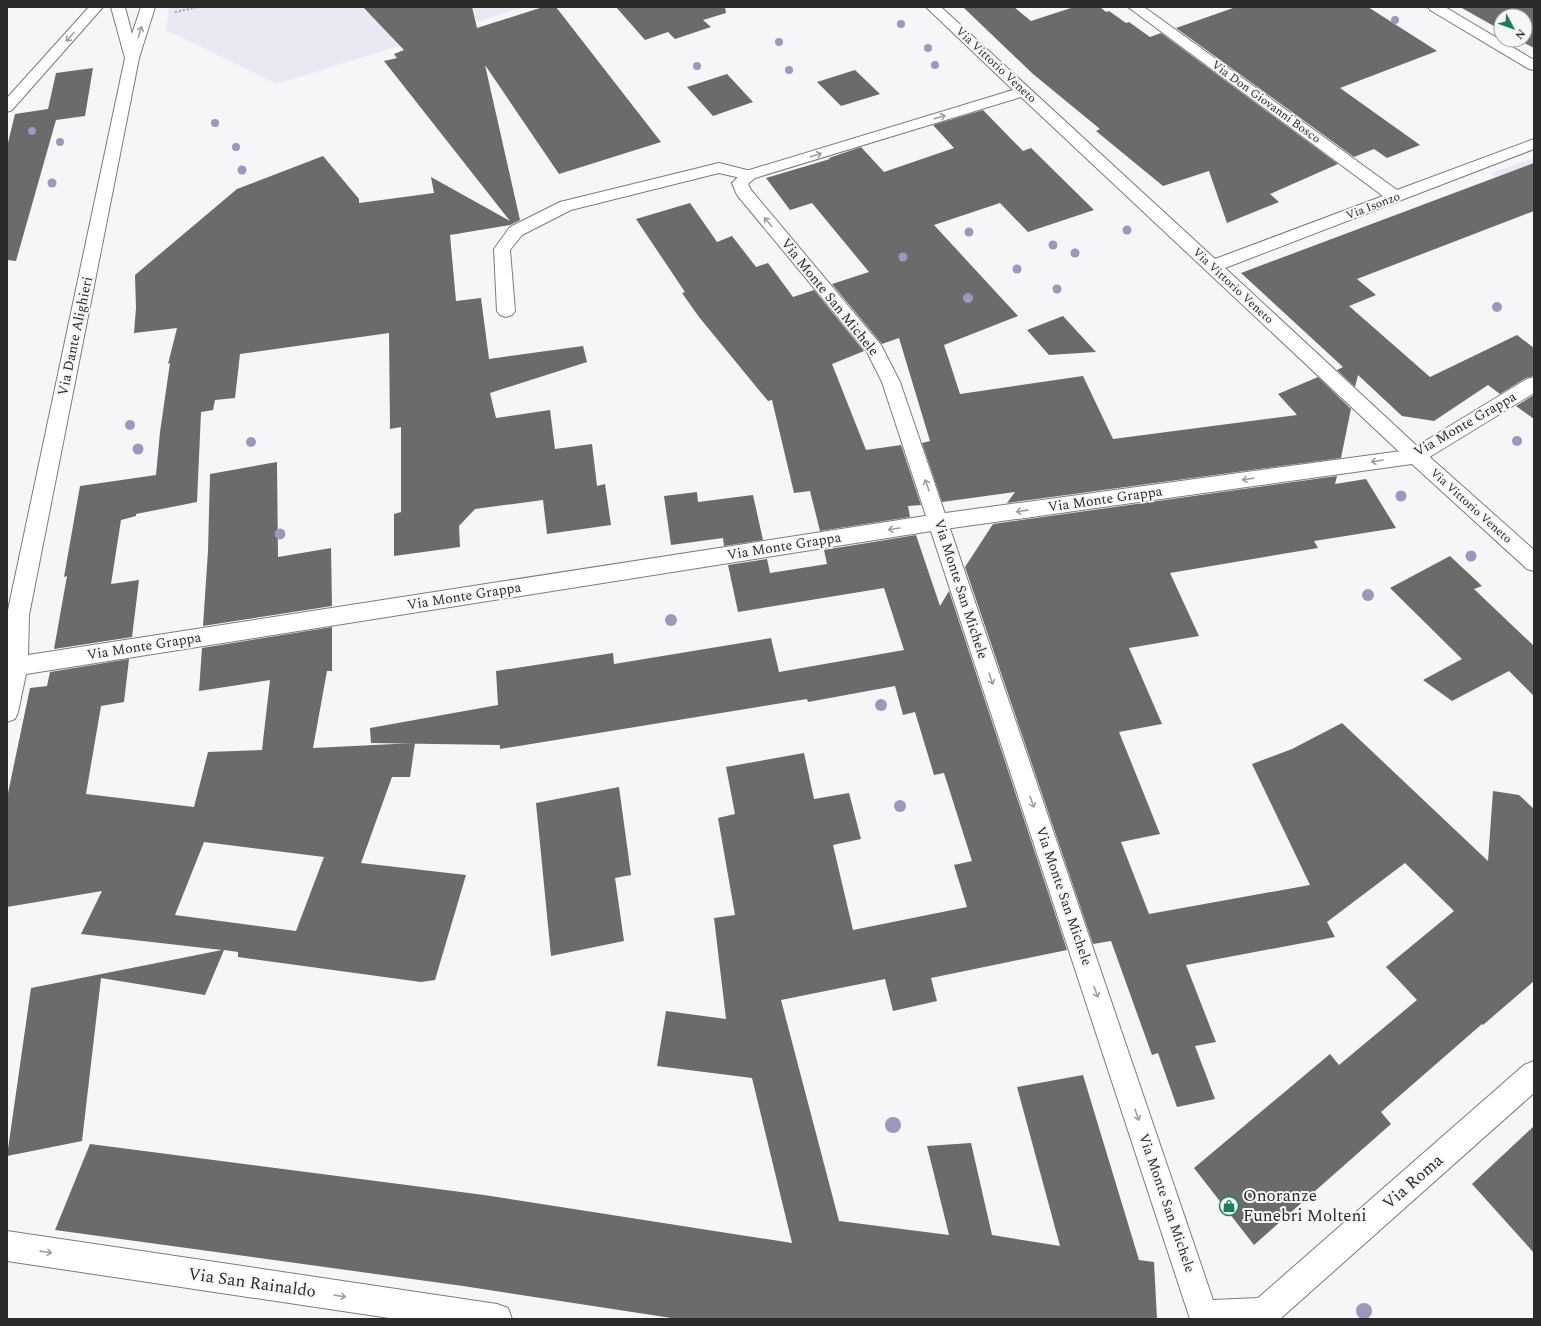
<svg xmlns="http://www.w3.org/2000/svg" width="1541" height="1326" viewBox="0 0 1541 1326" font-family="Spectral,serif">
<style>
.built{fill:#e9e9f4}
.building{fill:#696c6a;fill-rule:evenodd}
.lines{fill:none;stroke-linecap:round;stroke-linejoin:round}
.lane-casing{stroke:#7c7c7f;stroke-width:2}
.street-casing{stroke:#7c7c7f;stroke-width:2}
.secondary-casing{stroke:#7c7c7f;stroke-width:2}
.path{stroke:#a3a3a5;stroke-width:2;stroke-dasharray:2 2;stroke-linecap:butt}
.lane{fill:#fff;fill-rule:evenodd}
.street{fill:#fff;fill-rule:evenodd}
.secondary{fill:#fff;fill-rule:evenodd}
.tree{fill:#9b98bb}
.oneway{stroke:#a0a0a0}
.labels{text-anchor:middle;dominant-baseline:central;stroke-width:4;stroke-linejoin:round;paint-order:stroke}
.far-street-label{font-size:12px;fill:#2b2b2c;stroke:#f6f6f9}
.street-label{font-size:14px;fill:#2b2b2c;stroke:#f6f6f9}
.near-street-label{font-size:17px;fill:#2b2b2c;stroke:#f6f6f9}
.near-poi-label{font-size:17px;fill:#2b2b2c;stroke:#f6f6f9;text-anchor:start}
</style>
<rect width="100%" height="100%" fill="#f6f6f9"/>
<g class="built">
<polygon points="169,7 524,7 277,84 166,30"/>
<polygon points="1534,158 1534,205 1491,173"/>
</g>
<g class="building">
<polygon points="363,7 472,7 477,28 543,7 556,7 661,142 559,174 485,65 520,220 510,225 450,235 456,301 481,298 489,359 583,346 587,362 490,393 496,418 550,410 555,449 592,444 597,486 605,484 611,525 547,534 543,500 475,509 459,526 460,547 394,556 394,514 401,512 401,427 390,429 389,333 240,354 235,398 215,400 213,410 201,412 197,502 136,514 136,516 121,520 111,584 139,580 132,637 54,649 67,576 64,577 80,486 156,475 160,432 170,363 168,364 177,328 134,333 136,308 135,275 237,189 323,156 359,199 359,203 434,193 431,177 510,221 384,61 397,58 394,54 404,50"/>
<polygon points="616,7 725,7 726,13 703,20 711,27 675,39 668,32 645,40"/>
<polygon points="963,7 1014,7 1031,21 1074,7 1100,7 1106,12 1109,11 1126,23 1129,22 1150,37 1161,33 1338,164 1270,194 1279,202 1227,223 1209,171 1163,186 1096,131 1100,129 1033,74"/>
<polygon points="1236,7 1368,7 1437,51 1340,88 1420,145 1387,158 1374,149 1354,157 1176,28"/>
<polygon points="1460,7 1534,7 1534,48 1519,40 1525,40 1525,16 1501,16 1501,30"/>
<polygon points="93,68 85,116 56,120 16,261 7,260 7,147 15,114 48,109 56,73"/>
<polygon points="855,70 880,94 841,106 817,82"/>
<polygon points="727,74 753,102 713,116 687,87"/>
<polygon points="983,110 1023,151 1031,148 1094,210 1028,232 1000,203 934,225 1018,316 944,345 960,394 1083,376 1113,439 1297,415 1278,394 1318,377 1351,409 1341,458 1007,503 1015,492 942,502 922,443 930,441 899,338 882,344 832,284 869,272 812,203 790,210 766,178 830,159 829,158 861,147 884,172 954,148 933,125"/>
<polygon points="1534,163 1534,211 1357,279 1376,295 1349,306 1430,377 1517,335 1534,348 1534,376 1526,378 1500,394 1488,385 1434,421 1402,416 1358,375 1355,387 1337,370 1343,367 1241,273"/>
<polygon points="690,203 717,242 732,236 756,267 768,263 793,297 814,290 864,351 832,364 866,450 901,445 921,505 908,506 910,517 820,531 810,491 794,493 772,400 768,401 699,317 682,293 685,292 636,219"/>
<polygon points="1063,316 1096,352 1049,355 1027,330"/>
<polygon points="1534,395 1534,419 1516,406"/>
<polygon points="277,462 278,557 331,548 332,606 203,626 208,551 210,474"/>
<polygon points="1337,476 1335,484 1366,479 1396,528 1314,541 1318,548 1170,573 1199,636 1129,648 1162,724 1119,732 1160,834 1121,842 1149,914 1310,885 1252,764 1292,749 1342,723 1488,861 1493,791 1519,795 1534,809 1534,981 1483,1025 1482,1024 1381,1112 1391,1124 1254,1245 1194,1168 1330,1054 1339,1065 1417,1000 1386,967 1454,911 1405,863 1327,922 1335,937 1186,965 1216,1042 1195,1046 1215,1099 1177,1107 1158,1053 1152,1055 1111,941 1093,944 965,567 993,524"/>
<polygon points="697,492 698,502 753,495 763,540 724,546 723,538 671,545 664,496"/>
<polygon points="916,535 940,606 949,591 1067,950 931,978 937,1001 893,1011 885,979 781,1000 839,1221 949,1235 927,1146 971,1143 992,1235 1060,1246 1017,1087 1083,1075 1139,1260 1154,1262 1157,1319 678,1319 463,1286 55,1230 90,1144 484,1195 792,1243 752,1078 657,1066 666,1011 726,1019 714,918 735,915 718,818 735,814 726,767 804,753 814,799 849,793 861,839 833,845 853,930 967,907 954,865 972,861 944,773 934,775 915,712 903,715 895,686 808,702 807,699 500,749 500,745 371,743 370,728 498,705 496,671 613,653 614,664 771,638 779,672 904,650 884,588 738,612 728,565 767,559 770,573 827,564 824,550"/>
<polygon points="1450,556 1482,586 1474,589 1534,646 1534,696 1509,671 1452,701 1423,680 1462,659 1390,588"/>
<path d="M332 627V671H327L313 748 415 743 410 777H392L361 863 466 875 435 980 421 982 238 957V952L224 950 205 995 101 978 82 1141 7 1156 31 988 222 950 81 934 102 891 7 907V798L30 688 47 686 50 672 129 659 124 702 101 706 86 794 194 807 208 752 262 750 270 680 199 691 202 648ZM204 842 324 857 296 931 175 915Z"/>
<polygon points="619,787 631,875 615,878 624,941 551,956 536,803"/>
<polygon points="1534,1126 1534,1253 1472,1184"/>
</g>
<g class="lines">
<g class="lane-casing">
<polygon id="lane" points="719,163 755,172 757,175 755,178 749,180 719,173 571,210 522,235 510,250 515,311 512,315 506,317 500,315 497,311 494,249 510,227 560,202"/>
</g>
<g class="street-casing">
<g id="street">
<polygon points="89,7 103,7 12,110 7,112 7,98"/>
<polygon points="926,7 941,7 1215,259 1383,196 1128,7 1144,7 1397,190 1534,139 1534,149 1225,268 1417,446 1527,379 1534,377 1534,393 1423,461 1416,463 1409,461 1021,97 755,178 748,184 751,190 881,345 900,382 1213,1300 1258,1298 1524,1065 1534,1061 1534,1093 1280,1319 1190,1319 882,382 867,352 737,195 732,183 743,172 1013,90"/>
<polygon points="1428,7 1445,7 1534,60 1534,70 1529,69 1430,10"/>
</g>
</g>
<g class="secondary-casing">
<g id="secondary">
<polygon points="111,7 125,7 132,34 141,7 155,7 139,58 29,615 28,655 938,514 1416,449 1423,451 1534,550 1534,571 1527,569 1412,464 938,530 26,674 18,712 15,719 7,722 7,615 125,58"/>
<polygon points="7,1231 497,1304 508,1308 512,1319 396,1319 7,1261"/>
</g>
</g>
<polyline class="path" points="175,12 198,7"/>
<use href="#lane" class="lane"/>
<use href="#street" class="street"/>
<use href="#secondary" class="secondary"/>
</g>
<g class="tree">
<circle cx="1395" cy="20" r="4"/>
<circle cx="901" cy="24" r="4"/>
<circle cx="779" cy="42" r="4"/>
<circle cx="928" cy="48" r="4"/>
<circle cx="935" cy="65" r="4"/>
<circle cx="697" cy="66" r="4"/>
<circle cx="789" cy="70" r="4"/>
<circle cx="215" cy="123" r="4"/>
<circle cx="32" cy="131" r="4"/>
<circle cx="60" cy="142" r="4"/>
<circle cx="236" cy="147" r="4"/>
<circle cx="242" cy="170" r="4.5"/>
<circle cx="52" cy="183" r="4.5"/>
<circle cx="1127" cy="230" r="4.5"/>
<circle cx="969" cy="232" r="4.5"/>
<circle cx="1053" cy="245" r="4.5"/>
<circle cx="1075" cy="253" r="4.5"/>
<circle cx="903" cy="257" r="4.5"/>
<circle cx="1017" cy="269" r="4.5"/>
<circle cx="1057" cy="289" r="4.5"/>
<circle cx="968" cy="298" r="5"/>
<circle cx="1497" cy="307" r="5"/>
<circle cx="130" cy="425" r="5"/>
<circle cx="1517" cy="441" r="5"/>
<circle cx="251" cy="442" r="5"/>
<circle cx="138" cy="449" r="5.5"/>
<circle cx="1401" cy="496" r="5.5"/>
<circle cx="280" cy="534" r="5.5"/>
<circle cx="1471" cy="556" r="5.5"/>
<circle cx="1368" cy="595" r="6"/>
<circle cx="671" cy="620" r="6"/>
<circle cx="881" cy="705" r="6"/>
<circle cx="900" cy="806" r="6"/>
<circle cx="893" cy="1125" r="8"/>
<circle cx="1364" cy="1311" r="8"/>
</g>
<defs><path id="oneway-shaft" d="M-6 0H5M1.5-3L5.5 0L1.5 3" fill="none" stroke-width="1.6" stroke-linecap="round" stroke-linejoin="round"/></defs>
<g class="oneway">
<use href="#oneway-shaft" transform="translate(140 32) rotate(-72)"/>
<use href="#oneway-shaft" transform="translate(70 37) rotate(132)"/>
<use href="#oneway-shaft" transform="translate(940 117) rotate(-17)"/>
<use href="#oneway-shaft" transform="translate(816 155) rotate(-17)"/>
<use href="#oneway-shaft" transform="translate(768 222) rotate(-130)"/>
<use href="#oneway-shaft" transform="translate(1377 461) rotate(172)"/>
<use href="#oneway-shaft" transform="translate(1248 479) rotate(172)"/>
<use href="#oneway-shaft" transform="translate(927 485) rotate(-109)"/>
<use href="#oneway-shaft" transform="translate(1022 511) rotate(172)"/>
<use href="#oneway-shaft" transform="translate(894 529) rotate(171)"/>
<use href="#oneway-shaft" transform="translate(991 679) rotate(71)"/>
<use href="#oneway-shaft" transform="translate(1032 802) rotate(71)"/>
<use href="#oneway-shaft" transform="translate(1096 992) rotate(71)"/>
<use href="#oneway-shaft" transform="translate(1137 1115) rotate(71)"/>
<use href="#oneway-shaft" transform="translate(46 1252) rotate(8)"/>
<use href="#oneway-shaft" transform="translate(340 1296) rotate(8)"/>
</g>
<defs>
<g id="shop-ring" transform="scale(1)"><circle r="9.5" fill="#f6f6f9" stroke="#19805a" stroke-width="1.5"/><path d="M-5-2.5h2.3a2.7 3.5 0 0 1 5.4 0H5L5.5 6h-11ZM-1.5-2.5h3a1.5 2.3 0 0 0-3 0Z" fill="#19805a"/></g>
</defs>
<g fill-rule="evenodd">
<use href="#shop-ring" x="1229" y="1206"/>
</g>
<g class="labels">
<g class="far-street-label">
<text transform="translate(996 65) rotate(43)">Via Vittorio Veneto</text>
<text transform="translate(1266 102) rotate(36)">Via Don Giovanni Bosco</text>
<text transform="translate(1373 206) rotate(-21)">Via Isonzo</text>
<text transform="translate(1233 286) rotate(43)">Via Vittorio Veneto</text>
<text transform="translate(1471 506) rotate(42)">Via Vittorio Veneto</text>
</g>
<g class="street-label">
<text transform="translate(830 297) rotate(51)">Via Monte San Michele</text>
<text transform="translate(75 336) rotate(-78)">Via Dante Alighieri</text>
<text transform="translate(1465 424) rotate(-30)">Via Monte Grappa</text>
<text transform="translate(1105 499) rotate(-8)">Via Monte Grappa</text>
<text transform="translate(784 546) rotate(-9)">Via Monte Grappa</text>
<text transform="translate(961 589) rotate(72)">Via Monte San Michele</text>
<text transform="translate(464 596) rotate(-9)">Via Monte Grappa</text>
<text transform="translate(144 646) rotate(-9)">Via Monte Grappa</text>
<text transform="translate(1064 896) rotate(71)">Via Monte San Michele</text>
<text transform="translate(1167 1203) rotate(71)">Via Monte San Michele</text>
</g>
<g class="near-street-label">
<text transform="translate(1413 1182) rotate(-41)">Via Roma</text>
<text transform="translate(252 1283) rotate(8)">Via San Rainaldo</text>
</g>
<g class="near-poi-label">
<text x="1243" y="1196">Onoranze<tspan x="1243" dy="20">Funebri Molteni</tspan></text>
</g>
</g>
<rect width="1541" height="1326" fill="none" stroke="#2b2b2c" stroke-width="16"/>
<g transform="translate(1513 28) rotate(131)"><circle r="19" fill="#f6f6f9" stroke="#a5a5a7"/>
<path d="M0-3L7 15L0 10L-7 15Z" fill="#19805a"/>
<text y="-6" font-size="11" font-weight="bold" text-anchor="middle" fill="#2b2b2c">N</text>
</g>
</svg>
